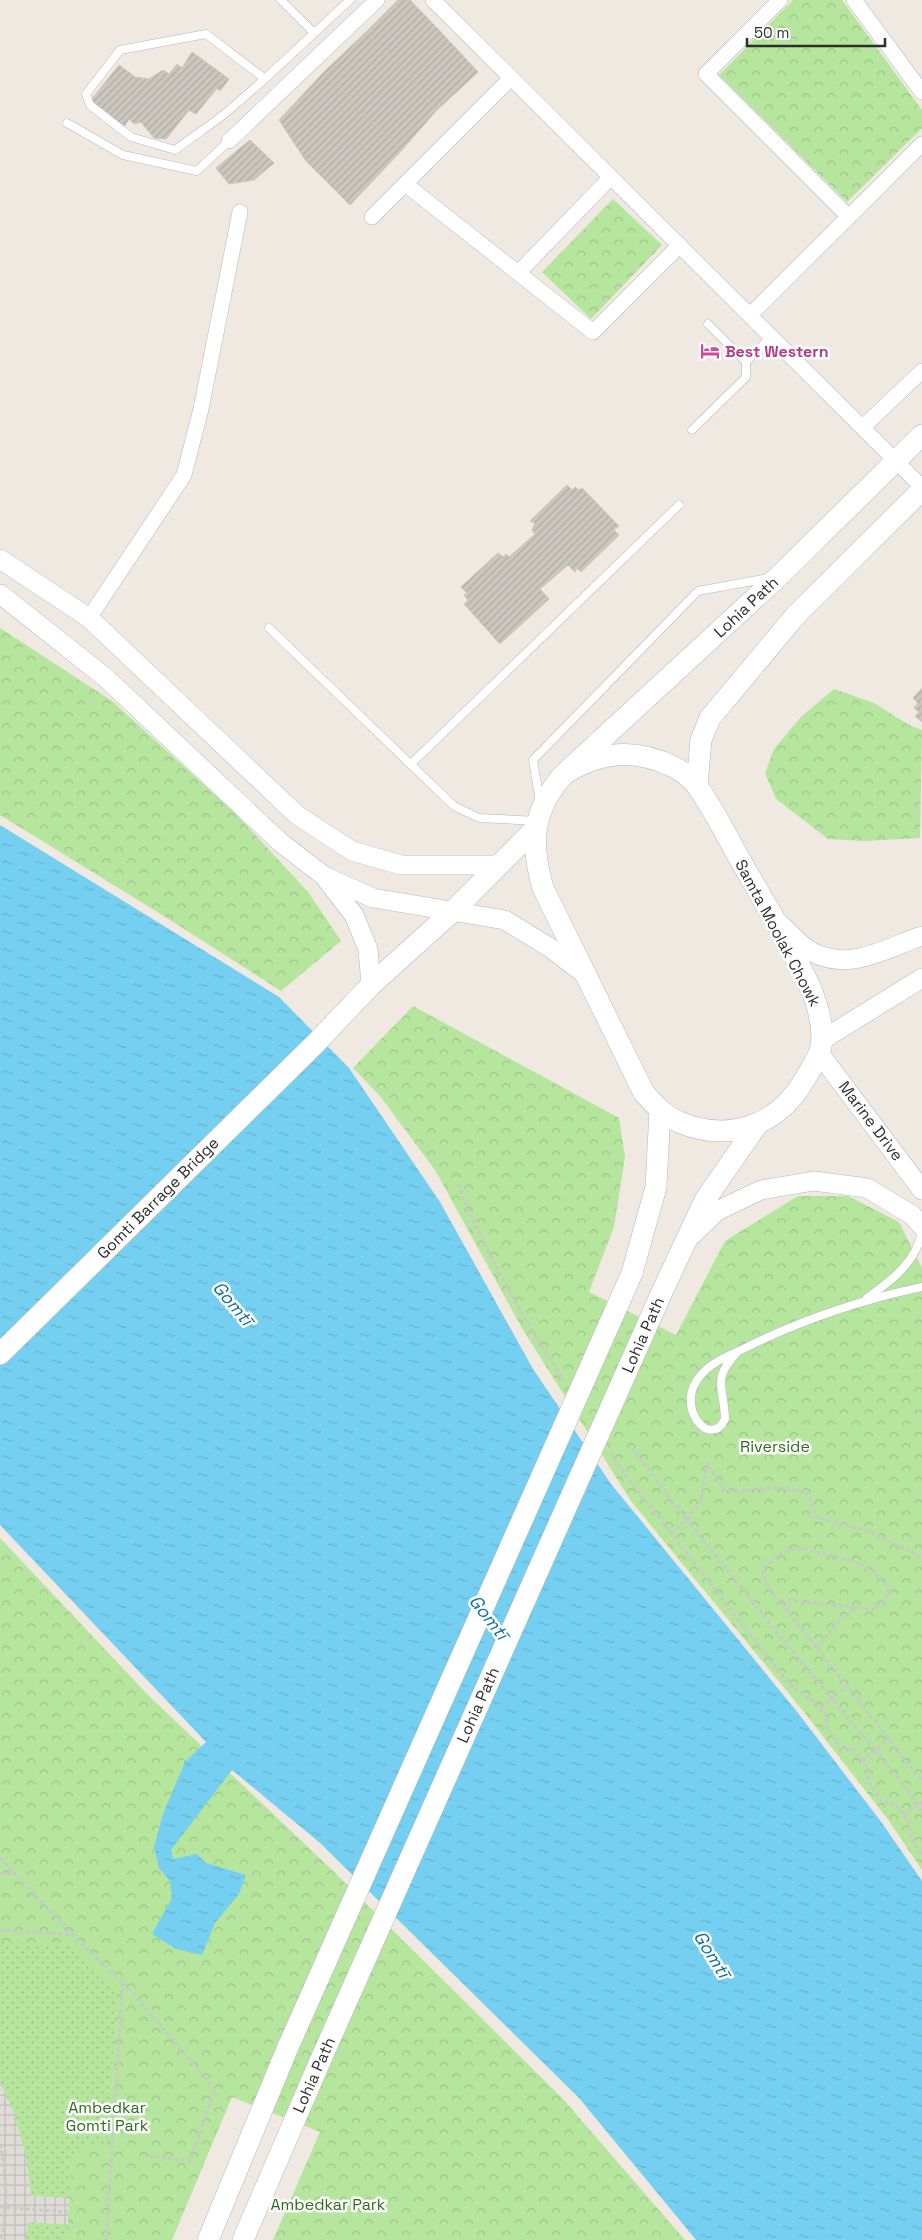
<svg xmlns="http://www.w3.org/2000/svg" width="922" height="2240" viewBox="0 0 922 2240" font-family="'Space Grotesk',sans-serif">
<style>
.park{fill:url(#park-crowns)}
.garden{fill:url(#garden-dots)}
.plaza{fill:url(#plaza-grid)}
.water{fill:url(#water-ripples)}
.building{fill:url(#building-hatch);stroke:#cbc5ba}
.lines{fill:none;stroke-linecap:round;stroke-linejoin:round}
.service-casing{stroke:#b4b7c1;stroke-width:9}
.minor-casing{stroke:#b4b7c1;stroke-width:16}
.tertiary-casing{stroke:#b4b7c1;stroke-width:20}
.secondary-casing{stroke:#b4b7c1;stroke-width:22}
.path{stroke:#c9c9c9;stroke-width:3;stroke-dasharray:4 2.5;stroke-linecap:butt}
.service{stroke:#fff;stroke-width:8}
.minor{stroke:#fff;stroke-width:15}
.tertiary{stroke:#fff;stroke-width:19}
.secondary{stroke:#fff;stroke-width:21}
.secondary-bridge-casing{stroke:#b4b7c1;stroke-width:22;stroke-linecap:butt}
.secondary-bridge{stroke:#fff;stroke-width:21}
.labels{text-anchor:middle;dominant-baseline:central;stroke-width:5;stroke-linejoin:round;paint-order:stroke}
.hotel-label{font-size:16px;font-weight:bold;fill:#b23c85;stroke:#fff;text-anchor:start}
.street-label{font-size:16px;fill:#2e2e2e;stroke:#fff}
.park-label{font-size:16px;fill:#2c6e1b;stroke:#fff}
.water-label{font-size:18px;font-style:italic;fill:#0d6fa3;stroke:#fff}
</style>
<defs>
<pattern id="park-crowns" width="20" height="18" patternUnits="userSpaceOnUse" patternTransform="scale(1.25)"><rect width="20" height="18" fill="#b6e59e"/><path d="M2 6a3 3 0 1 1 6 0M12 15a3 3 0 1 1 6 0" fill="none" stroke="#9dc588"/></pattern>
<pattern id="garden-dots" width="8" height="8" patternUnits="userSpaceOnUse" patternTransform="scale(1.25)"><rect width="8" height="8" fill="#b6e59e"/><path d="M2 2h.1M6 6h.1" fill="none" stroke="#9dc588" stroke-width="1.8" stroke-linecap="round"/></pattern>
<pattern id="plaza-grid" width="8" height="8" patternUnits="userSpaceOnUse" patternTransform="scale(1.25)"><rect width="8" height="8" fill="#dfdcd8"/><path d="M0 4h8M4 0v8" fill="none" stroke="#c0bdba"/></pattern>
<pattern id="water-ripples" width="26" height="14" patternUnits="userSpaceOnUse" patternTransform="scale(1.25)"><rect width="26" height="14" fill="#75cff0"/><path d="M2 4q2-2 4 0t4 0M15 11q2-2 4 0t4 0" fill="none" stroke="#66b2ce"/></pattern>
<pattern id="building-hatch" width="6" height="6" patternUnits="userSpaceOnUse" patternTransform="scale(1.25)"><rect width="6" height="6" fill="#cbc7bf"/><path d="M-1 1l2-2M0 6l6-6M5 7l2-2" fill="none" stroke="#afaba4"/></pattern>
</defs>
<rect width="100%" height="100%" fill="#efe9e1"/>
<g class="park">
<polygon points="793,0 842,0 922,110 922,128 847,202 719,75"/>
<polygon points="613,199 662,245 591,319 542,272"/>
<polygon points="0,628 112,701 235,813 308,892 341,941 281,991 167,918 0,815"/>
<polygon points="834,689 874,703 909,725 922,730 920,838 865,841 828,839 776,799 765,773 774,749 801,717"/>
<polygon points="413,1006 619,1118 625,1157 614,1227 589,1292 676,1335 725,1241 798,1196 848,1196 899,1222 922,1268 922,1870 889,1821 804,1712 631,1501 523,1330 435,1170 380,1096 353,1068"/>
<polygon points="0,1538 148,1695 329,1867 563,2099 685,2240 273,2240 320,2132 232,2097 172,2240 0,2240"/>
</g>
<g class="garden">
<polygon points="0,1942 75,1947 117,1989 107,2147 86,2146 78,2152 71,2162 69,2198 31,2196 27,2160 15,2115 0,2082"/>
<polygon points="29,2222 68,2225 67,2240 25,2240"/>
</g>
<polygon class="plaza" points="0,2082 15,2115 27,2160 31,2196 69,2198 68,2225 29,2222 25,2240 0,2240"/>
<polygon class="water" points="0,825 279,997 349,1068 440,1202 533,1369 611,1484 798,1713 882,1823 922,1881 922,2240 696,2240 579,2098 319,1842 232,1770 171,1850 173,1859 197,1854 206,1863 246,1875 239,1894 215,1923 202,1955 176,1949 152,1934 172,1898 170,1881 159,1868 154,1847 163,1814 185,1762 206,1742 0,1525"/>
<g class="building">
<polygon points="398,0 410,0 439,30 401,67 366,32"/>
<polygon points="439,30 478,72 436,111 401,67"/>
<polygon points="366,32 401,67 359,108 324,72"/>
<polygon points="192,52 229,79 220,91 217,88 196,114 189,110 166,139 154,138 141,122 134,124 129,119 124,127 91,100 119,65 135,77 149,79 163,70 169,74 177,64 182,68"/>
<polygon points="401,67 436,111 401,151 359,108"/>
<polygon points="324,72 359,108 306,161 279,120"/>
<polygon points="359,108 401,151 350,205 306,161"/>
<polygon points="250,140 274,163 254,180 229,184 216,168"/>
<polygon points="567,485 572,490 575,487 579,490 582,488 619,526 614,530 619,535 581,572 577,568 575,572 568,565 540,589 549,599 500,644 464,604 468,600 464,595 467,593 461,587 498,553 503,557 506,554 509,557 535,534 532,530 535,523 530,521"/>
<polygon points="922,688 922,722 915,716 919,712 914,708 918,703 913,698"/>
</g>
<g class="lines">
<g class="service-casing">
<g id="service">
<polyline points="281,0 314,33"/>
<path d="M264 78 206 34 120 50 86 94 90 105 131 137 175 150C192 137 211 125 228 111 270 76 309 37 350 0"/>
<polyline points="67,123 123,155 197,171 229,141"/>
<polyline points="708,324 746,362"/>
<polyline points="692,430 746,377 746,362 771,337"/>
<polyline points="269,628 454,806 479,818 538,821"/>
<polyline points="411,764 679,505"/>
<polyline points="540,802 533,760 698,591 769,578"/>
<path d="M867 1298C891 1281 918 1261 922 1230"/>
<path d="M737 1352C711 1381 724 1385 725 1419 710 1451 673 1405 701 1375 712 1362 728 1356 743 1349 799 1321 861 1300 922 1287"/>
</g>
</g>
<g class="minor-casing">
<g id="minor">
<polyline points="433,0 922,487"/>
<polyline points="780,0 706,74 849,217"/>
<polyline points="854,0 922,92"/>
<polyline points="229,141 377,0"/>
<polyline points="405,184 593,332 680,245"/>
<polyline points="372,217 511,78"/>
<polyline points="518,273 611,177"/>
<polyline points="750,315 922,144"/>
<polyline points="863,427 922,371"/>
<polyline points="89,618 184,475 201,409 240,212"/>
</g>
</g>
<g class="tertiary-casing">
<g id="tertiary">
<polyline points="0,559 89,618 297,815 352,851 401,865 500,865"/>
<polyline points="0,594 106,678 280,842 324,876 373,898 505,920 552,949 583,973"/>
<polyline points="326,879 354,915 368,949 371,985"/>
<path d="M780 924C790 933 800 946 812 952 850 972 886 948 922 936"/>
<polyline points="822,1040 922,978"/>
<polyline points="819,1053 922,1190"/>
<polyline points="688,1239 717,1211 761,1190 814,1181 867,1188 912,1215 922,1226"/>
</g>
</g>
<g class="secondary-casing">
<g id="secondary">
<path d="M564 774C601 751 634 748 674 767 682 771 693 780 697 786 715 811 728 839 743 865 766 905 791 945 810 987 817 1003 822 1020 822 1038 822 1053 812 1067 805 1079 778 1126 729 1143 679 1122 665 1116 654 1104 644 1093L543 888C530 843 532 810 564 774L779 576 922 435"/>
<polyline points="697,785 701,740 710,718 796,615 922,490"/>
<polyline points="632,1273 656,1187 660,1110"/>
<polyline points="662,1292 705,1200 757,1125"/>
<polyline points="0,1354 316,1043 371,985 453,911 535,829"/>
<polyline points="208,2240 288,2047"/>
<polyline points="243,2240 321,2059"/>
</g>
</g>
<g class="path">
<path d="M458 1184C485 1254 523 1317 564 1381"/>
<path d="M632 1448 687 1520 701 1501 707 1463 724 1490C756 1495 775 1480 808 1494L816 1517 869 1531 913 1553 922 1559"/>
<polyline points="611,1453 626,1476 789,1684 806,1697 814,1701 827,1717 826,1727 841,1748 854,1750 869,1770 868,1781 882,1802 896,1805 910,1823 910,1836 922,1856"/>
<polyline points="671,1533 687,1520 780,1636 903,1784 922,1811"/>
<polyline points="784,1607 790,1600 857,1608"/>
<polyline points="816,1648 844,1616 857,1608 872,1610 885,1600 889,1588 872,1570 850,1560 800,1548 784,1551 763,1569 766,1584 922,1781"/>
<polyline points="821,1709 846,1686"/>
<polyline points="862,1761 889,1740"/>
<polyline points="904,1815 922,1802"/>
<polyline points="0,1858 72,1934"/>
<polyline points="0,1874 14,1874"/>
<polyline points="0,1930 72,1935 123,1982"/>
<path d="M0 2144C7 2177 8 2207 1 2240"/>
<polyline points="0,2207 68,2212"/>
<polyline points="106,2240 123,1982 215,2089 190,2161 149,2156"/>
</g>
<use href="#service" class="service"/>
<use href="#minor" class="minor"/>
<use href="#tertiary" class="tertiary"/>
<use href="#secondary" class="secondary"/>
<g class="secondary-bridge-casing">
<g id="secondary-bridge">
<polyline points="288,2047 632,1273"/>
<polyline points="321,2059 662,1292"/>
</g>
</g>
<use href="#secondary-bridge" class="secondary-bridge"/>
</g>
<defs>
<g id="hotel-bare" transform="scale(1.5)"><path d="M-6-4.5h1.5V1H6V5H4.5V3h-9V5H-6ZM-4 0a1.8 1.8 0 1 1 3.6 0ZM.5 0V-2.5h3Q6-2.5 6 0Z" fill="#d1479c" stroke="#fff" stroke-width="2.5" paint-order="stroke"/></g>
</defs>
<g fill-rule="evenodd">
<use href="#hotel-bare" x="710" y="351"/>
</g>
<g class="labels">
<g class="hotel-label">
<text x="725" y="351">Best Western</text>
</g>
<g class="street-label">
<text transform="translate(746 607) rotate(-43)">Lohia Path</text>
<text transform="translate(778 933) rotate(62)">Samta Moolak Chowk</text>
<text transform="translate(871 1121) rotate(53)">Marine Drive</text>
<text transform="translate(158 1198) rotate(-45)">Gomti Barrage Bridge</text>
<text transform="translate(643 1335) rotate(-66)">Lohia Path</text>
<text transform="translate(478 1705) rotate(-66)">Lohia Path</text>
<text transform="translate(314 2075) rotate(-66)">Lohia Path</text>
</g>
<g class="park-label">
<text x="775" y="1446">Riverside</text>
<text x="107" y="2107">Ambedkar<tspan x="107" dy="18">Gomti Park</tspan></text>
<text x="328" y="2204">Ambedkar Park</text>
</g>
<g class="water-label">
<text transform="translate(233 1303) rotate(50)">Gomtī</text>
<text transform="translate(489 1617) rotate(52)">Gomtī</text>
<text transform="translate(712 1954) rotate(58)">Gomtī</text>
</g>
</g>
<path d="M747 38v8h138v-8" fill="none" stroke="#2e2e2e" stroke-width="2.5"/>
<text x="754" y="38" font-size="15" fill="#2e2e2e" stroke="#ffffff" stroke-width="4" paint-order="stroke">50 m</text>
</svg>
